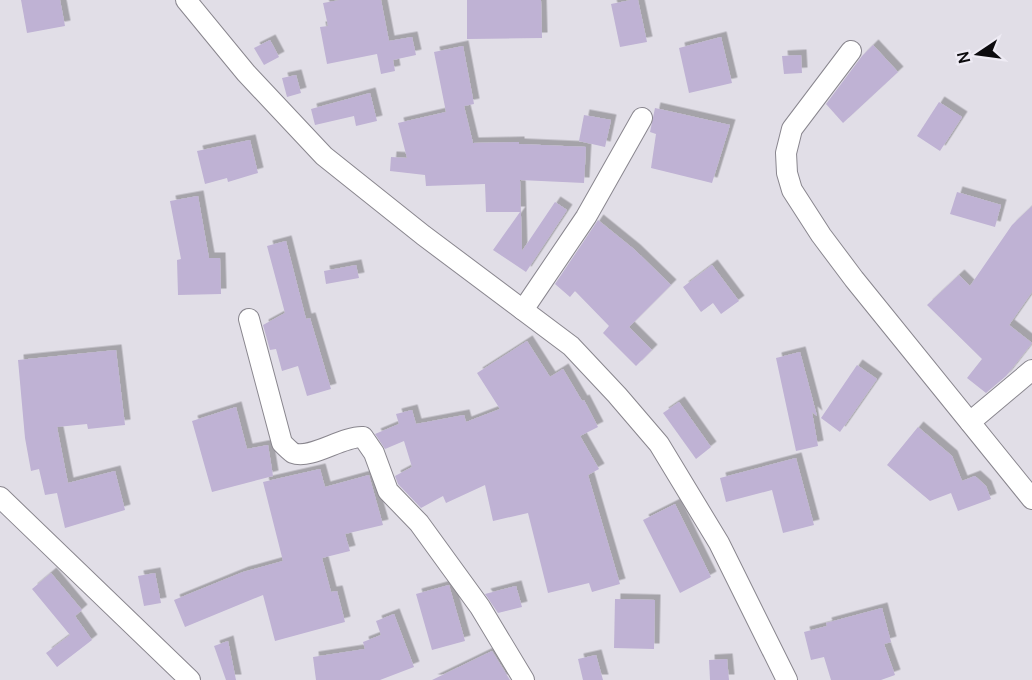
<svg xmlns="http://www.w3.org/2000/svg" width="1032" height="680" viewBox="0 0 1032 680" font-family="Manrope,sans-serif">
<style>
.building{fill:#bfb2d4;filter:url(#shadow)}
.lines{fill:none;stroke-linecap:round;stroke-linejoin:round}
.minor-casing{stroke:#89868e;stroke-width:22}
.minor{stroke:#fff;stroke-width:20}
</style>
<defs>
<filter id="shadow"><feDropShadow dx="5.5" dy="-5.5" stdDeviation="0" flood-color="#0004"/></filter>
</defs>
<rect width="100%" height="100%" fill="#e1dee7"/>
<g class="building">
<polygon points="21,0 60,0 65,26 27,33"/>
<polygon points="340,0 381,0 389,41 412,37 416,55 393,60 395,71 381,74 377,54 327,64 320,27 328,26 323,3"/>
<polygon points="467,0 541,0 542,38 467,39"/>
<polygon points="631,0 638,0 647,42 620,47 611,4"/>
<polygon points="721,37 732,83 689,93 679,48"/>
<polygon points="270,40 279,57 264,65 254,48"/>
<polygon points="873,45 898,72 843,123 826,104 862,56"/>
<polygon points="463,46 474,104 464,106 473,143 519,142 519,144 586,147 584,183 520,180 522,251 555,202 567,210 526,272 493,250 520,212 486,212 485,184 426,186 425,175 390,171 391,157 407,158 398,123 446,112 434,52"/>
<polygon points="801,55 802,73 784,74 782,56"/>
<polygon points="296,75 301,93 287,97 282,78"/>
<polygon points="370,93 377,121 356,126 354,116 315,125 311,109"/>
<polygon points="939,102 962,117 940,151 917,136"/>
<polygon points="655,108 730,125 712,183 651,168 656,134 650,132"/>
<polygon points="584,115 611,120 605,147 579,141"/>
<polygon points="250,140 258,173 228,182 227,178 205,184 197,151"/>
<polygon points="957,192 1001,205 995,227 950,214"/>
<polygon points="198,196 209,258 220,258 221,294 178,295 177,260 181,259 170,201"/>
<polygon points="1032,206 1032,292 1009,325 1032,343 1006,376 986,393 967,378 982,359 927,305 959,275 970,286 1012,225"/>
<polygon points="598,220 635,250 671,285 629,327 652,350 636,366 603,333 609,326 575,291 570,297 555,284"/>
<polygon points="286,241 306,319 310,318 331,389 307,396 298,366 282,371 276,349 270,350 263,325 285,313 267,246"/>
<polygon points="356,265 359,278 326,284 324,271"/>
<polygon points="712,265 739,301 721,314 713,303 701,312 683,287"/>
<polygon points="527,341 550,377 563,369 582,401 584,400 598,427 580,436 599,469 588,475 620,584 592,592 589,583 548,593 528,513 493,521 485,485 446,503 443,496 421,508 398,484 395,476 412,467 404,441 385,449 375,434 399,424 396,414 412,410 416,424 464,415 466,422 500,409 477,373"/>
<polygon points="116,350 125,425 88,429 87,424 57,427 68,483 115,471 125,510 65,528 57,493 45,495 39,469 31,471 25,438 18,360"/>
<polygon points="800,352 817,416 812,412 818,446 796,451 776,358"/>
<polygon points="857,365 877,379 840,432 821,418"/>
<polygon points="679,402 711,447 696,459 663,413"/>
<polygon points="236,407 247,449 268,445 273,476 212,492 192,421"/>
<polygon points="918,427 952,456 962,481 975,476 986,486 991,499 958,511 951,493 930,501 887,465"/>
<polygon points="796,458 814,525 783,533 772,490 726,502 720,478"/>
<polygon points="320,469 325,487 369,475 383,525 345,534 350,551 322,558 331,592 337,591 345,622 275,641 263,595 185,627 174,600 243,572 283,561 263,482"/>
<polygon points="675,504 711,577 680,593 643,520"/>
<polygon points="51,573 82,610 75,616 92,640 57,667 46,653 70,635 32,589"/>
<polygon points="155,573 161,603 144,606 138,576"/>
<polygon points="449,585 465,641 432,650 416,594"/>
<polygon points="516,586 522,607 498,613 485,594"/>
<polygon points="615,599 655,600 654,649 614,648"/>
<polygon points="882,608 891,642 884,644 895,675 881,680 831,680 824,657 811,660 804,632 827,626 826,623"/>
<polygon points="394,614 414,667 380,680 316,680 313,657 365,649 363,642 381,635 376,621"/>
<polygon points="228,641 236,680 226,680 214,646"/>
<polygon points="492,651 510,680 432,680"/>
<polygon points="596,655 603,680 583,680 578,659"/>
<polygon points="727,659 729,680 710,680 709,660"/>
</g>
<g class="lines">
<g class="minor-casing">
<g id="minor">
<polyline points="186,0 246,73 324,156 423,235 571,346 617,395 659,444 719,543 787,680"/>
<polyline points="851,51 792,129 786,153 787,173 792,190 821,235 854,279 1032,499"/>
<polyline points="523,310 586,217 642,118"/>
<path d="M249 319 282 443C285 446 290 451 293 453 311 460 342 436 363 437L374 453 388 491 419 523 480 607 524 680"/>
<polyline points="970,422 1032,370"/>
<polyline points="0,497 190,680"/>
</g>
</g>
<use href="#minor" class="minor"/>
</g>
<g transform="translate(978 54) rotate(257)" stroke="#eeebf4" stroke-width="4.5" paint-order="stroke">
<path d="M0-4.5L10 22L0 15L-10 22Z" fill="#0c0b0e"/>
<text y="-9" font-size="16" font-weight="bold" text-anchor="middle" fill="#0c0b0e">N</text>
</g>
</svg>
